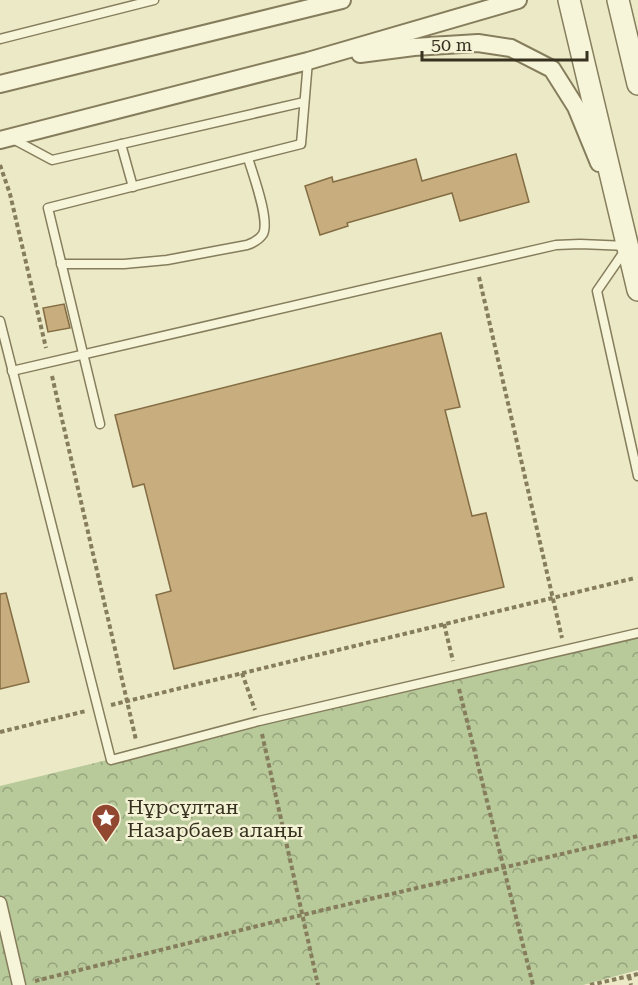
<svg xmlns="http://www.w3.org/2000/svg" width="638" height="985" viewBox="0 0 638 985" font-family="'Roboto Serif',serif">
<style>
.forest{fill:url(#forest-crowns)}
.building{fill:#c8ae7e;stroke:#846d44;stroke-width:1.5}
.lines{fill:none;stroke-linecap:round;stroke-linejoin:round}
.service-casing{stroke:#867d5d;stroke-width:11}
.pedestrian-casing{stroke:#867d5d;stroke-width:15}
.minor-casing{stroke:#867d5d;stroke-width:20}
.tertiary-casing{stroke:#867d5d;stroke-width:24}
.path{stroke:#867d5d;stroke-width:4;stroke-dasharray:4.5 3;stroke-linecap:butt}
.service{stroke:#f7f5d9;stroke-width:8}
.pedestrian{stroke:#f7f5d9;stroke-width:12}
.minor{stroke:#f7f5d9;stroke-width:16}
.tertiary{stroke:#f7f5d9;stroke-width:21}
.labels{text-anchor:middle;dominant-baseline:central;stroke-width:5;stroke-linejoin:round;paint-order:stroke}
.poi-label{font-size:20px;fill:#373120;stroke:#f4f2d5;text-anchor:start}
</style>
<defs>
<pattern id="forest-crowns" width="20" height="18" patternUnits="userSpaceOnUse" patternTransform="scale(1.5)"><rect width="20" height="18" fill="#b8c99a"/><path d="M2 6a3 3 0 1 1 6 0M12 15a3 3 0 1 1 6 0" fill="none" stroke="#96a47d"/></pattern>
</defs>
<rect width="100%" height="100%" fill="#eceac6"/>
<polygon class="forest" points="638,631 638,970 583,985 0,985 0,786"/>
<g class="building">
<polygon points="516,154 529,202 460,221 452,193 347,223 348,226 320,235 305,186 332,177 333,182 416,159 422,181"/>
<polygon points="64,304 70,328 48,332 43,308"/>
<polygon points="441,333 460,407 445,410 472,516 486,513 504,587 174,669 156,595 171,591 144,484 133,487 115,415"/>
<polygon points="6,593 29,682 0,689 0,594"/>
</g>
<g class="lines">
<g class="service-casing">
<g id="service">
<polyline points="0,39 154,0"/>
<polyline points="11,138 52,160 304,102"/>
<polyline points="121,144 133,187"/>
<path d="M61 264H124L167 260 247 245C253 243 259 240 263 234 270 220 253 175 248 158"/>
<polyline points="0,321 111,760 259,721 638,633"/>
<polyline points="12,371 556,245 580,244 628,246 597,291 638,476"/>
<polyline points="100,424 48,208 301,144 308,61"/>
</g>
</g>
<g class="pedestrian-casing">
<polyline id="pedestrian" points="0,903 19,985"/>
</g>
<g class="minor-casing">
<g id="minor">
<polyline points="360,54 414,47 478,43 511,48 552,69 576,107 599,163"/>
<polyline points="0,84 342,0"/>
<polyline points="0,140 308,61 518,0"/>
</g>
</g>
<g class="tertiary-casing">
<g id="tertiary">
<polyline points="569,0 638,290"/>
<polyline points="618,0 638,84"/>
</g>
</g>
<g class="path">
<polyline points="0,165 10,194 46,348"/>
<polyline points="479,277 562,638"/>
<polyline points="52,376 136,740"/>
<polyline points="444,624 453,661"/>
<polyline points="242,673 255,710"/>
<polyline points="459,689 533,985"/>
<polyline points="111,705 635,578"/>
<polyline points="0,732 86,711"/>
<polyline points="262,734 318,985"/>
<polyline points="629,976 631,985"/>
<polyline points="35,981 302,915 638,836"/>
<polyline points="590,985 638,974"/>
</g>
<use href="#service" class="service"/>
<use href="#pedestrian" class="pedestrian"/>
<use href="#minor" class="minor"/>
<use href="#tertiary" class="tertiary"/>
</g>
<defs>
<g id="sight-pin" transform="scale(1.5)"><path d="M0 17L-7.5 6A9.5 9.5 0 1 1 7.5 6Z" fill="#914730" stroke="#f4f2d5"/><path d="M0-6L1.8-2.2L6-1.7L2.9 1.2L3.7 5.4L0 3.3L-3.7 5.4L-2.9 1.2L-6-1.7L-1.8-2.2Z" fill="#fff"/></g>
</defs>
<g fill-rule="evenodd">
<use href="#sight-pin" x="106" y="818"/>
</g>
<g class="labels">
<g class="poi-label">
<text x="127" y="807">Нұрсұлтан<tspan x="127" dy="23">Назарбаев алаңы</tspan></text>
</g>
</g>
<path d="M422 51v9h165v-9" fill="none" stroke="#373120" stroke-width="3"/>
<text x="431" y="51" font-size="18" fill="#373120" stroke="#f4f2d5" stroke-width="4.5" paint-order="stroke">50 m</text>
</svg>
